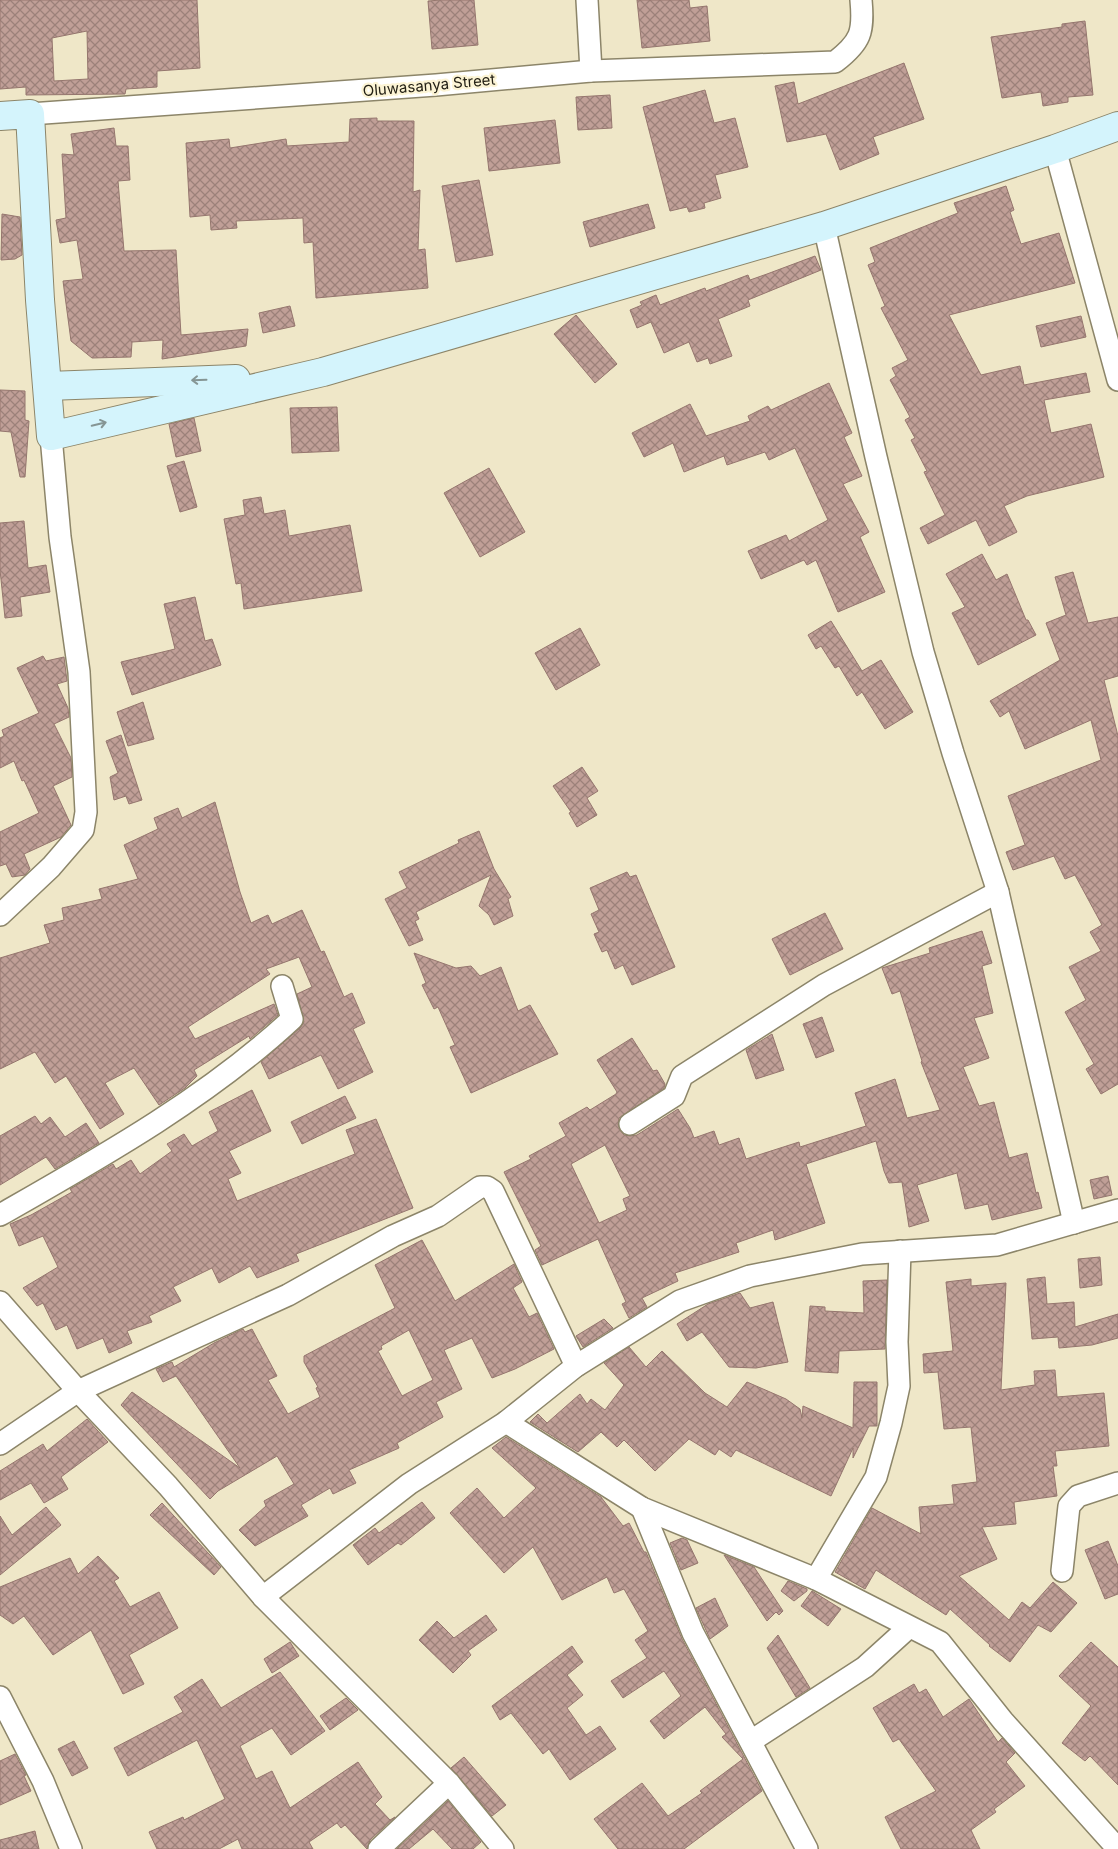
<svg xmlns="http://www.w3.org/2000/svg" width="1118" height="1849" viewBox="0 0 1118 1849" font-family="Inter,sans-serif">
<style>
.building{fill:url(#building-cross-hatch);stroke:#95766e;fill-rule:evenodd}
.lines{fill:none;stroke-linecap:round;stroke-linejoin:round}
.street-casing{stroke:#8c8569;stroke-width:24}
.secondary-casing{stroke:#8c8569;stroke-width:30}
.street{stroke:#fff;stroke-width:21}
.secondary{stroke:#d4f4fc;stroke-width:28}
.oneway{stroke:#859594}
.labels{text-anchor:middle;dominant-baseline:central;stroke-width:4.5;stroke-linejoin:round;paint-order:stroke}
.street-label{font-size:15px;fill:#242116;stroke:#fcf4d5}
</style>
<defs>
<pattern id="building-cross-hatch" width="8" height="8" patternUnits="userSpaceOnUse" patternTransform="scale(1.25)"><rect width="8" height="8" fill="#c09f97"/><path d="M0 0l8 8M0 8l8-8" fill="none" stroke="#9c817a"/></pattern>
</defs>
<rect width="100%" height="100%" fill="#efe7c8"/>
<g class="building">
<path d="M0 0H197L200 68 157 71V87L126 89 125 94 26 95V87L0 89ZM87 31 88 79 54 81 52 38Z"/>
<polygon points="441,0 474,0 478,45 432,49 428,1"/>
<polygon points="637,0 689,0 690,8 707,6 710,41 642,48"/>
<polygon points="1085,21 1093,95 1068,97 1068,102 1043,106 1041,92 1002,98 991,37 1062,27 1062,24"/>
<polygon points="904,63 924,119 873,137 879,154 840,170 826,134 787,142 775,86 794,82 798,104"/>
<polygon points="705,90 714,123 735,118 748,167 715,175 721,198 704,203 705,208 689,212 687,207 670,211 643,107"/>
<polygon points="610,95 612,128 578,130 576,97"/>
<polygon points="377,118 377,121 414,121 413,192 420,190 418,250 425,249 428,288 316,298 313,242 304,243 303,218 236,221 237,228 211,230 210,215 190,217 186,143 229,139 230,148 286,139 287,146 349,142 350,119"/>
<polygon points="555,120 560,163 489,171 484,128"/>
<polygon points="114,128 116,146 128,146 130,180 118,181 124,251 176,250 181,335 248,329 246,346 162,359 163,340 132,342 131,357 92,358 71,341 63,281 83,279 77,240 60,243 56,220 66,218 62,154 74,155 71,134"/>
<polygon points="479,180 493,255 456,262 442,186"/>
<polygon points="1006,186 1014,210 1010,212 1021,244 1059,233 1075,283 949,315 981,375 1020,366 1024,385 1086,373 1090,392 1044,400 1051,433 1091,424 1104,477 1027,496 1004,506 1017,532 989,546 976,520 928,544 920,528 945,515 924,472 927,471 911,440 915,438 905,420 910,417 890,380 896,376 892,368 908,360 881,308 885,306 868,265 875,262 870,248 958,213 954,203"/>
<polygon points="648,204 655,228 590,247 583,222"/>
<polygon points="2,214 20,217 22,255 15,259 1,260"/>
<polygon points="815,256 821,270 748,300 750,306 718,319 732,356 710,364 708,358 697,362 689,342 664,353 651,322 637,328 630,310 642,305 640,302 656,295 660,305 705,288 706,291 748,275 750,280 767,274"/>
<polygon points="290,306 295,326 263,333 259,313"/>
<polygon points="576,315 617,364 595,383 554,334"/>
<polygon points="1081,316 1086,337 1041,347 1036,326"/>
<polygon points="829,383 852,433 844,437 862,476 843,484 869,532 860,537 885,592 838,612 816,560 807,565 804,560 761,579 748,551 786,535 789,541 828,520 795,448 769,460 765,452 727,465 724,456 684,472 673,443 644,457 632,433 690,404 706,436 750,421 748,416 768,406 771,410"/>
<polygon points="0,390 25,391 25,420 29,421 25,477 20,477 11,432 0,431"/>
<polygon points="337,407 339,451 292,453 290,408"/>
<polygon points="194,418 201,451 176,457 169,424"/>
<polygon points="184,461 197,507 180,512 167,466"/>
<polygon points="489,468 525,532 480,557 444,493"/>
<polygon points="261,497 264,514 285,510 289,536 350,525 362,591 244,609 241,583 236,584 224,519 245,515 243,500"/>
<polygon points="24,521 28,568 46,565 50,592 20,597 22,616 5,618 0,570 0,523"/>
<polygon points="982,554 996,580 1007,574 1026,620 1028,620 1036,635 978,665 952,613 965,607 946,574"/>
<polygon points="1073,572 1088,623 1118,617 1118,676 1104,680 1118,736 1118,1084 1101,1094 1086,1069 1094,1064 1065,1012 1086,1000 1069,967 1101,951 1090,932 1102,925 1075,875 1065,879 1054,856 1013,870 1006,852 1025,845 1008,796 1101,760 1091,720 1025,749 1009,711 1000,717 990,701 1060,660 1046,623 1066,615 1055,577"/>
<polygon points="195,597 205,641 212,639 221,665 132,695 121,662 175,649 164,604"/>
<polygon points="831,621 862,671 881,660 913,712 885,729 862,692 857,696 839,666 835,668 821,646 816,649 808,635"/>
<polygon points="580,628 600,665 556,690 535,653"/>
<polygon points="43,656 46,661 64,657 67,681 57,684 68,708 69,717 54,724 71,758 72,777 53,786 71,825 61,837 24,854 30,869 25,875 12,877 6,864 0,866 0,832 39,813 24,780 22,781 14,761 0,768 0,738 4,736 2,730 39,713 17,668"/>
<polygon points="143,702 154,739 128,746 117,712"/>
<polygon points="121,735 142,800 129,804 126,796 114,800 110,777 118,773 106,741"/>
<polygon points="582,767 598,791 587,798 597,815 577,827 569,813 571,812 553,786"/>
<polygon points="215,802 240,892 251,923 268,915 272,924 302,910 321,952 324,951 344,997 352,993 365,1023 353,1029 373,1072 338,1089 321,1055 269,1079 261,1062 300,1028 304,1022 297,994 312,987 299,957 266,969 270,974 188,1027 195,1039 274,1004 278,1015 250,1039 249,1036 194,1070 197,1076 185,1088 159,1105 134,1068 105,1083 124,1114 100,1129 66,1076 55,1083 35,1052 0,1069 0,958 50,943 44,925 64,920 62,908 102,899 99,889 138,879 124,845 158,829 154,818 178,808 182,818"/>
<polygon points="479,831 494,869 511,897 508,899 513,916 494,925 489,915 479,906 491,875 416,912 419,919 415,921 423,940 409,946 385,899 407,888 399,872 459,843 458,840"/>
<polygon points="627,872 630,877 636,875 675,967 632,985 623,965 615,969 607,950 602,952 594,934 599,932 591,914 599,910 590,888"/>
<polygon points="825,913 843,949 790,975 772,939"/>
<path d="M982 931 992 963 982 966 993 1013 974 1018 989 1058 963 1067 979 1106 994 1102 1009 1158 1027 1153 1036 1193 1038 1192 1042 1208 992 1220 988 1204 965 1209 957 1173 917 1185 929 1221 909 1227 902 1182 889 1183 884 1171 876 1141 806 1164 825 1223 775 1240 773 1230 736 1243 739 1252 675 1273 678 1281 642 1298 647 1307 629 1318 622 1304 626 1302 598 1239 542 1265 535 1250 541 1246 504 1172 531 1159 529 1156 566 1136 559 1123 587 1107 590 1110 616 1094 617 1092 597 1060 632 1038 653 1071 657 1070 665 1084 664 1088 619 1118 618 1125 624 1135 630 1136 637 1135 678 1109 690 1128 694 1138 714 1131 719 1145 739 1138 746 1159 799 1142 800 1147 866 1126 855 1093 895 1079 907 1118 940 1110 921 1062 922 1061 900 991 892 994 882 968 930 953 929 948ZM605 1145 630 1196 623 1199 627 1210 599 1223 571 1164Z"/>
<polygon points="414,953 456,968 471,966 480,976 501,967 518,1011 530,1005 558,1054 471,1093 450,1047 455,1045 438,1007 434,1009 422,985 426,983"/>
<polygon points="822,1017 834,1051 816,1058 803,1024"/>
<polygon points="772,1034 784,1070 756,1079 746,1050"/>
<polygon points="252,1090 271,1131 229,1151 241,1173 228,1179 237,1201 355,1154 346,1130 376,1119 413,1208 296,1254 299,1261 257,1278 250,1266 219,1283 212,1268 173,1287 181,1301 149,1316 152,1322 127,1331 132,1343 109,1353 103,1338 77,1349 67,1325 56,1330 43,1303 37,1306 23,1288 58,1267 43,1236 19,1246 10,1224 31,1215 72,1192 70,1189 113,1164 116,1169 131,1160 140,1174 172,1151 167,1144 184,1134 192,1146 218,1131 209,1112"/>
<polygon points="345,1096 356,1118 302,1144 291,1122"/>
<polygon points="35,1116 41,1124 50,1117 65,1137 86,1123 99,1143 55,1169 46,1157 0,1185 0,1136"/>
<polygon points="1108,1176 1112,1195 1094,1199 1090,1180"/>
<path d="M422 1240 455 1301 514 1264 522 1282 513 1288 529 1317 537 1313 554 1349 515 1369 492 1378 472 1338 444 1350 462 1389 436 1402 443 1417 397 1443 399 1448 349 1470 356 1483 333 1494 330 1488 301 1505 308 1516 255 1546 239 1530 266 1506 264 1501 294 1484 277 1456 218 1491 210 1499 121 1405 132 1392 240 1468 176 1376 163 1382 156 1369 172 1362 174 1367 214 1343 243 1329 245 1332 252 1329 277 1376 268 1380 288 1414 320 1397 316 1388 318 1387 304 1362V1356L395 1308 375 1265ZM409 1330 433 1380 402 1396 378 1351 382 1349 381 1346Z"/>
<polygon points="1100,1257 1102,1285 1080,1288 1078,1259"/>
<polygon points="1045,1277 1047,1304 1074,1302 1075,1327 1118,1314 1118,1338 1092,1345 1059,1348 1058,1337 1032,1339 1027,1279"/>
<polygon points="971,1279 971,1286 1006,1283 1001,1390 1035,1385 1034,1371 1055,1370 1057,1397 1104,1393 1109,1446 1055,1451 1057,1466 1053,1466 1057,1496 1014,1502 1016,1524 982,1527 997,1559 959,1576 1009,1620 1022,1602 1030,1608 1053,1582 1077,1603 1051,1632 1038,1625 1010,1662 989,1646 990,1645 950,1609 946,1615 876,1570 865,1589 835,1572 872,1508 921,1534 919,1507 954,1504 952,1485 977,1482 971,1427 944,1429 938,1372 924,1373 923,1354 953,1351 946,1282"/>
<polygon points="887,1280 885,1349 839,1351 838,1373 805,1371 810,1306 825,1307 825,1311 864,1313 863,1281"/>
<polygon points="740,1293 750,1308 773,1302 788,1362 756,1368 729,1367 702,1332 687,1341 677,1324 708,1304"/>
<polygon points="604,1319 613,1328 583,1347 576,1336"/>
<polygon points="629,1347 646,1367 662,1351 705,1393 727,1407 747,1382 786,1399 800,1409 802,1418 803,1406 853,1428 854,1382 877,1382 877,1426 869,1426 853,1458 853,1448 831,1496 736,1450 731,1457 719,1449 715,1455 689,1439 655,1471 624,1440 617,1447 601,1432 578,1452 530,1422 538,1414 547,1423 580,1394 587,1404 591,1399 605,1410 624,1385 604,1363"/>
<polygon points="87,1419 108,1442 61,1477 68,1489 44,1503 31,1483 0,1500 0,1471 43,1444 47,1451"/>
<polygon points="506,1437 601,1497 623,1526 629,1523 644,1552 646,1552 682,1639 762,1791 684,1849 618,1849 594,1819 642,1783 668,1816 702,1793 700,1791 743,1759 722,1737 726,1734 705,1707 664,1739 650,1721 681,1696 664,1671 623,1698 611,1681 647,1658 635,1640 648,1631 624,1589 614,1593 607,1577 562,1600 533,1547 504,1573 450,1513 477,1488 504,1518 536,1488 492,1448"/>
<polygon points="422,1502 435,1518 401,1545 398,1543 368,1565 353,1545 375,1528 379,1533"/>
<polygon points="162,1503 221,1567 214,1575 150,1515"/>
<polygon points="46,1507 61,1525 0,1575 0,1516 12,1535"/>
<polygon points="682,1538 687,1540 698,1563 681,1570 670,1543"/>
<polygon points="1108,1541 1118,1566 1118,1594 1105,1599 1085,1550"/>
<polygon points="724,1555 754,1567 783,1611 779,1615 776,1612 767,1621"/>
<polygon points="98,1556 119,1578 114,1581 130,1607 159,1592 178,1628 129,1655 144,1684 123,1694 91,1630 53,1655 24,1616 13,1624 0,1615 0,1587 70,1558 78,1574"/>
<polygon points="788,1581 807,1589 807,1591 794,1601 781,1591"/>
<polygon points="812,1591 841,1609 828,1626 801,1606"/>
<polygon points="715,1598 728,1626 710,1639 696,1608"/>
<polygon points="486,1615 497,1630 468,1651 471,1655 453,1673 419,1640 437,1621 454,1638"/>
<polygon points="778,1635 810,1688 796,1697 767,1648"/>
<polygon points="290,1642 299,1656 272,1673 264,1659"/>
<polygon points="1091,1642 1118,1667 1118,1785 1090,1756 1085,1761 1062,1743 1091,1706 1059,1676"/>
<polygon points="572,1646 583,1662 567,1675 583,1695 567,1708 586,1735 600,1726 616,1749 570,1780 549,1749 543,1754 511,1713 500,1720 492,1706"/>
<polygon points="280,1672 325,1731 291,1755 272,1728 240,1746 256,1779 272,1771 290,1808 358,1762 382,1797 375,1804 390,1820 395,1817 370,1840 367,1849 345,1825 341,1828 337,1823 309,1842 313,1849 242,1849 238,1839 219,1849 157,1849 149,1832 183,1817 184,1820 225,1799 197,1740 128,1776 114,1748 183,1712 174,1697 202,1679 221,1708"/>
<polygon points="914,1684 919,1693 926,1689 943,1717 969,1699 998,1742 1002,1738 1015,1753 1006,1762 1025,1786 994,1809 996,1812 971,1830 980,1849 901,1849 885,1817 936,1791 899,1739 893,1742 873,1708"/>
<polygon points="346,1698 358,1710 330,1730 320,1716"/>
<polygon points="74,1741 88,1768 72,1776 58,1749"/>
<polygon points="15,1754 26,1775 24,1776 31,1791 0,1805 0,1761"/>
<polygon points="464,1757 506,1805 492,1816 451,1768"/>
<polygon points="448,1801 481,1842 473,1849 452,1849 433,1829 409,1849 397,1849"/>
<polygon points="35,1831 39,1849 0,1849 0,1840"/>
</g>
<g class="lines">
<g class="street-casing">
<g id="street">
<polyline points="587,0 591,71"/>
<path d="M30 114 436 85 591 71 835 62C861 42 864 32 861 0"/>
<polyline points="1055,149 1118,380"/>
<polyline points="824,226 876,457 923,652 953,753 998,892 1074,1223"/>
<polyline points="0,915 51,867 83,830 86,812 79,672 60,537 51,436"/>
<polyline points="630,1124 674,1096 682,1076 824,985 998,892"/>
<path d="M0 1215C100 1158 207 1098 292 1019L282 986"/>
<polyline points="0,1302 78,1391 168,1486 263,1597 449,1783 503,1849"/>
<polyline points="506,1422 642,1508 816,1579 940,1642 1003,1721 1118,1849"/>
<polyline points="0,1444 78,1391 288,1295 393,1236 438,1216 480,1187 487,1187 493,1191 576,1366"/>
<polyline points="642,1508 693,1633 807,1849"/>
<polyline points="1062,1571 1069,1506 1078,1496 1118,1483"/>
<polyline points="816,1579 876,1477 891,1423 899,1386 897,1342 900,1251"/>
<polyline points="263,1597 409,1484 506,1422 576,1366 680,1301 750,1276 862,1254 997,1245 1118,1210"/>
<polyline points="0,1697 43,1781 71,1849"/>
<polyline points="751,1741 865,1667 908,1628"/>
<polyline points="379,1849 449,1783"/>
</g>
</g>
<g class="secondary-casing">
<g id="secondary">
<polyline points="0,116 30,114 40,300 51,436 323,372 824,226 1055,149 1118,126"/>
<polyline points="48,386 236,379"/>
</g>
</g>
<use href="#street" class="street"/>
<use href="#secondary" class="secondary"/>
</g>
<defs><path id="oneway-shaft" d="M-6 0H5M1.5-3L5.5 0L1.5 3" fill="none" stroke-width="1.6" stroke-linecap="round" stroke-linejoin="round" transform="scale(1.25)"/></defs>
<g class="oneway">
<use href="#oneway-shaft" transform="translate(199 380) rotate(178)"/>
<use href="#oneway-shaft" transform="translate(99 424) rotate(-13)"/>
</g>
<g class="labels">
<g class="street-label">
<text transform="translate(429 85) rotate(-5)">Oluwasanya Street</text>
</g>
</g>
</svg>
